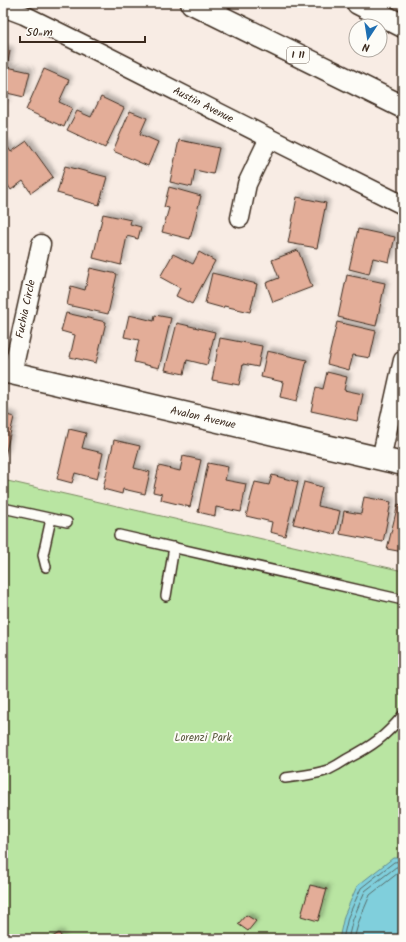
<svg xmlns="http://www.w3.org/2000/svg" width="406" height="942" viewBox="0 0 406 942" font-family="Kalam,sans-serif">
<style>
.green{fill:#b9e5a2;stroke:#7a8860}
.water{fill:#80cfdc;stroke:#648d90}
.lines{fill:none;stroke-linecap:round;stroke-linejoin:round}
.shore{stroke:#576c6a;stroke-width:1}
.building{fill:#e3ad98;stroke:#3b2a1e;filter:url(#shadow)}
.service-casing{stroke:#3b2a1e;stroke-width:12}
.minor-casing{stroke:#3b2a1e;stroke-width:21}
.tertiary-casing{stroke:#3b2a1e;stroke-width:25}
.motorway-casing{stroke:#3b2a1e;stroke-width:25}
.service{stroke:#fdfcf7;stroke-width:9}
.minor{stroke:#fdfcf7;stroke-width:18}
.tertiary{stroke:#fdfcf7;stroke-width:22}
.motorway{stroke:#fdfcf7;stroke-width:22}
.labels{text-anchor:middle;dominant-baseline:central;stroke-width:4;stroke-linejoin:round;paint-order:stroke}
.shield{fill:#fdfcf7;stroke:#75695f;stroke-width:1}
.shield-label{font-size:10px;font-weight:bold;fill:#3b2a1e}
.street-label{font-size:11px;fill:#3b2a1e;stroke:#fdfcf7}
.park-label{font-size:11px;fill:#5a593f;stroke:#fdfcf7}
</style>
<defs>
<filter id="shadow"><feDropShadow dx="3.5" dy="-3.5" stdDeviation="2" flood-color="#0004"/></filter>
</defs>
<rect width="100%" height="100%" fill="#f8ece4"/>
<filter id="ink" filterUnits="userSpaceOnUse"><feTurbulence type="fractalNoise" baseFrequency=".025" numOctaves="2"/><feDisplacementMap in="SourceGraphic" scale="8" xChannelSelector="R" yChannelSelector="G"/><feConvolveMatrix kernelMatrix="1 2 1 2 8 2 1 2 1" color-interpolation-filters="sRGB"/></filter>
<g filter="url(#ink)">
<polygon class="green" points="3,480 403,571 403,939 3,939"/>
<polygon class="water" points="393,858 403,858 403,939 339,939 344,916 357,886"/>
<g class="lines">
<g class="shore">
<polyline points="343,939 348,917 361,888 394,862 403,861"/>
<polyline points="348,939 353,919 365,891 396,867 403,867"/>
<polyline points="354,939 359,921 370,895 398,873 403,873"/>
</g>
</g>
<g class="building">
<polygon points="3,49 10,51 7,67 30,72 24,97 7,93 5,105 3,104"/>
<polygon points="44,69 69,80 59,102 72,108 64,127 26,110"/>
<polygon points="101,97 124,108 105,148 67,130 77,111 91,117"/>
<polygon points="130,111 147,118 140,134 158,142 148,166 113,151"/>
<polygon points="179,140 219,148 213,174 195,170 192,187 170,182"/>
<polygon points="27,141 53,177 31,193 23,181 11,190 3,178 3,144 5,143 11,152"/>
<polygon points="65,166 107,177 99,205 57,193"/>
<polygon points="169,187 201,196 190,239 162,232 169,208 164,207"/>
<polygon points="297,197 326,203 317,248 288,243"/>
<polygon points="103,214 131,220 130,224 141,227 138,239 127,236 121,265 93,258"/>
<polygon points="358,229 395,237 389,262 373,258 369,274 349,269"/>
<polygon points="298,250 312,287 273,302 266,283 279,278 272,260"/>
<polygon points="199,252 215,261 192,304 176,296 180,288 160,277 173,254 193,264"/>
<polygon points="90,268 117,274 108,314 67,305 71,286 85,290"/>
<polygon points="212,273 257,284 250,312 224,306 223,308 205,303"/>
<polygon points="347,275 385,283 376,326 338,317"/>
<polygon points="66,313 106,322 96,363 70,357 75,335 61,331"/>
<polygon points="129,315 154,321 155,315 171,318 159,368 134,362 139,340 124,337"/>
<polygon points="337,322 376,331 370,358 353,355 349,370 327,364"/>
<polygon points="177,323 215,332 207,365 187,360 184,374 165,370"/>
<polygon points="220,338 262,346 258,367 243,364 239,385 212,380"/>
<polygon points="267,351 307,360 297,401 280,397 283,382 261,377"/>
<polygon points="327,372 347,377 344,390 363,394 357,421 311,411 316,387 323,389"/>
<polygon points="3,414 14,417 5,456 3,455"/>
<polygon points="69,429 86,433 82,448 103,453 97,479 75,473 72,483 57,479"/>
<polygon points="114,440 140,446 134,468 150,472 145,494 123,489 122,494 103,489"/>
<polygon points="183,456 201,460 190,507 161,500 162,494 153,492 159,466 180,471"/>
<polygon points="208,463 228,467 225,480 246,484 241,512 216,507 215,516 198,512"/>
<polygon points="272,475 298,482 285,536 270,532 272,522 246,516 255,482 269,485"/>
<polygon points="304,482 322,487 318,506 340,511 335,534 293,524"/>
<polygon points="364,497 391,502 383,542 340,534 344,511 361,514"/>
<polygon points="398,504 403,506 403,552 387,549"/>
<polygon points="310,885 327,889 318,921 301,916"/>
<polygon points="246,915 256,921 248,931 238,924"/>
<polygon points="59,933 63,939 49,939"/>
</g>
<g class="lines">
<g class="service-casing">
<g id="service">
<polyline points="3,508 67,522"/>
<polyline points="119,535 403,600"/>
<polyline points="46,567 43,555 51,519"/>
<polyline points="166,596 174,547"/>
<path d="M285 778C299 776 314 775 328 770 334 767 341 763 347 759 372 746 385 737 403 715"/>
</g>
</g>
<g class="minor-casing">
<g id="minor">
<polyline points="3,7 24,15 91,48 269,138 403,205"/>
<polyline points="240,218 247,184 269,138"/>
<polyline points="12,374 41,244"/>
<polyline points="381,459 403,360"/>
</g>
</g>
<g class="tertiary-casing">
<polyline id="tertiary" points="3,371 403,464"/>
</g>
<g class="motorway-casing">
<g id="motorway">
<polyline points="192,3 403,107"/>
<polyline points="358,3 403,26"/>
</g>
</g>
<use href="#service" class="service"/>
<use href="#minor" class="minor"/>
<use href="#tertiary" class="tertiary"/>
<use href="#motorway" class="motorway"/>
</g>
</g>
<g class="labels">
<rect class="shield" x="287" y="47" width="22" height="16" rx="3"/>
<g class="shield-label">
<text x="298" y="55">I 11</text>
</g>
<g class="street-label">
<text transform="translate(203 105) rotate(27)">Austin Avenue</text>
<text transform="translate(26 309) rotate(-78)">Fuchia Circle</text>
<text transform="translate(203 418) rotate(13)">Avalon Avenue</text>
</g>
<g class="park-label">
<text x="203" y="738">Lorenzi Park</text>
</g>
</g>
<rect width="406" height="942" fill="none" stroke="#fdfcf7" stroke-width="16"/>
<rect x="8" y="8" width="390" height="926" fill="none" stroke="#3b2a1e" stroke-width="1.5" filter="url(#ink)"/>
<g transform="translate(368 38) rotate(192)"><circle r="19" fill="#fdfcf7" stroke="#afa8a0"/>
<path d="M0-3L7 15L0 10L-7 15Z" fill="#1f6fb2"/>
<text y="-6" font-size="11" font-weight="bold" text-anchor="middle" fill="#3b2a1e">N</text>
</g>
<path d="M20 36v6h125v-6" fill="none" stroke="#3b2a1e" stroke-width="2"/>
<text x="26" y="36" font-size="12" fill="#3b2a1e" stroke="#fdfcf7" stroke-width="3" paint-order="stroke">50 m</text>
</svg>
